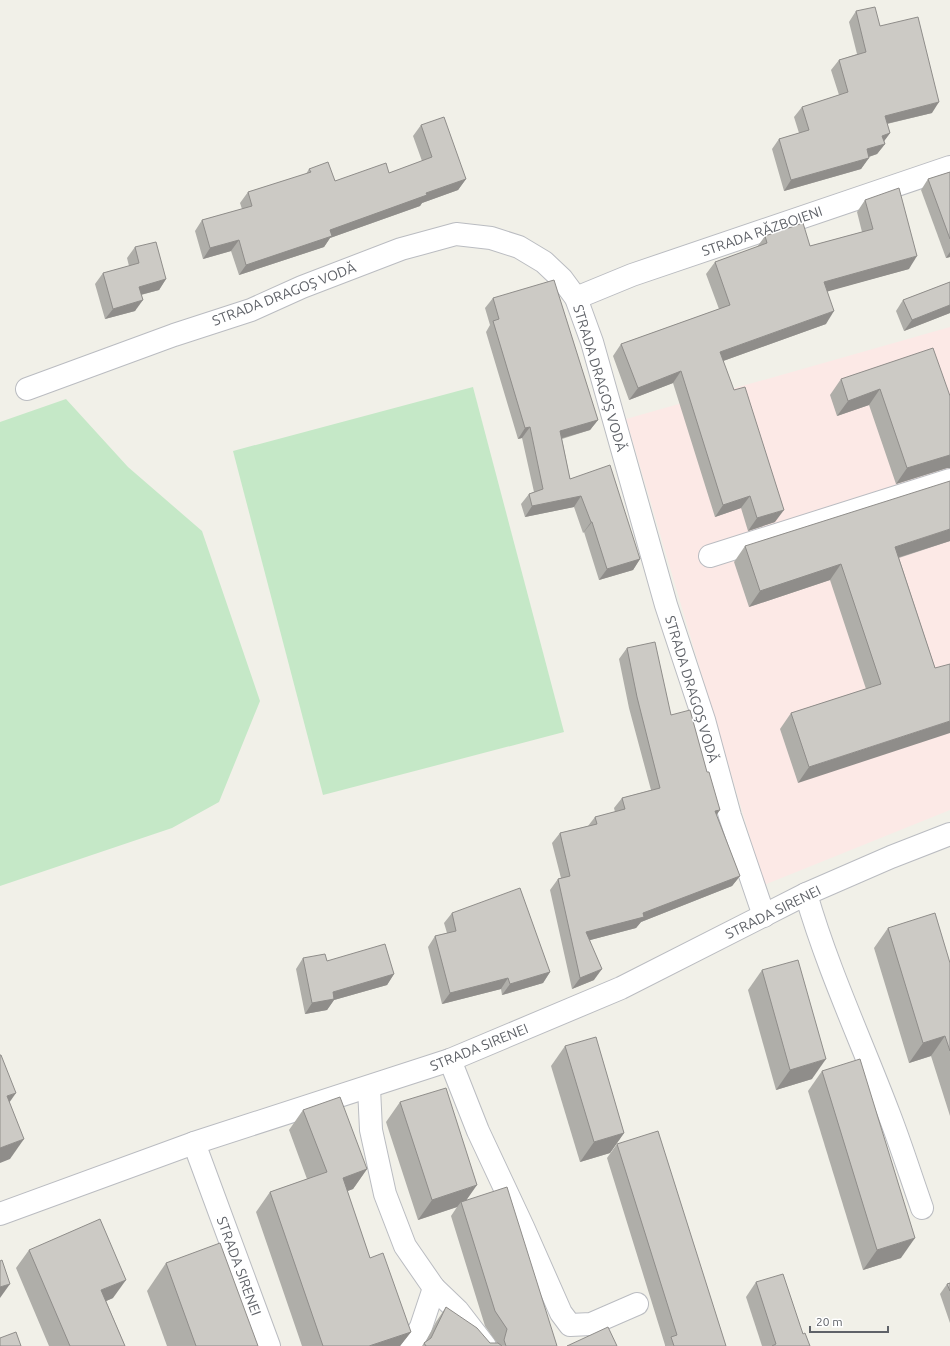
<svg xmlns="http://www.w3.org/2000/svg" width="950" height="1346" viewBox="0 0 950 1346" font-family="Ubuntu,sans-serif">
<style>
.medical{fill:#fce9e6}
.green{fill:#c5e8c7}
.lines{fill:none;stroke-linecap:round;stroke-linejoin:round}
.minor-casing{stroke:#babcc1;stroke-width:24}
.minor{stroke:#fff;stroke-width:22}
.wall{fill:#afaea9}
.shaded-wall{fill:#8f8d8a}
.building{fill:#cccac5;stroke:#8f8d8a}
.labels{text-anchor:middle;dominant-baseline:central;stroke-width:3;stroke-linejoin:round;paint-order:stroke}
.street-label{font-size:14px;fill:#5f6268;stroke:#fff}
</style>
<rect width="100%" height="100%" fill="#f1f0e8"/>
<polygon class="medical" points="950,327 950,810 764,885 626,419"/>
<g class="green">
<polygon points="473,387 564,732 323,795 233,451"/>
<polygon points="66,399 128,467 202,531 260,701 219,802 172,828 0,886 0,422"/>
</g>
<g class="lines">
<g class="minor-casing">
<g id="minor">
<polyline points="576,298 632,275 950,167"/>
<polyline points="27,389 174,335 251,310 302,287 401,249 456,234 491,238 519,247 544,262 562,279 576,298 592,342 666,605 704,720 730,816 764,916"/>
<polyline points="710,556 950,480"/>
<path d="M806 894C828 970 861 1040 889 1114 901 1145 911 1177 922 1208"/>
<polyline points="450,1060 478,1131 523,1227 561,1313 570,1325 591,1324 637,1304"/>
<polyline points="369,1088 371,1130 385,1194 405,1246 434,1288 458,1311 485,1346"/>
<polyline points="194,1143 269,1346"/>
<polyline points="0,1214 194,1143 450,1060 621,988 806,894 891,857 950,834"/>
<polyline points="410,1346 421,1327 434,1288"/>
</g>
</g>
<use href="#minor" class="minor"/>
</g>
<g class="wall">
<polygon points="856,11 880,26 932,113 887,124 890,133 884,141 885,144 877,154 869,157 861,169 784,191 772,149 779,139 799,133 794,117 802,107 839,95 831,70 839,60 857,54 849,22"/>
<polygon points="421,125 466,179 458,190 422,203 420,206 330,238 324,247 239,275 231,251 203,259 195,231 202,220 242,209 240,203 248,192 306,174 309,169 335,181 389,173 422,161 413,136"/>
<polygon points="950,172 950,257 946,258 921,190 928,179"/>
<polygon points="865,200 909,269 827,291 826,324 723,361 775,522 748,531 741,508 715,517 673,383 629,400 613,356 621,344 719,309 706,274 715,262 757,247 765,236 810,246 862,232 857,212"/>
<polygon points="135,247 166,279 159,290 141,295 135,311 105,319 95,284 103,273 129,266 127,258"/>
<polygon points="950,282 950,313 904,331 896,311 903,300"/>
<polygon points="493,298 598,420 590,430 562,439 570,479 640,559 633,570 599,580 584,532 583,533 574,507 525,517 521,504 529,494 534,492 522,438 518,439 486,332 490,325 485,308"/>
<polygon points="841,379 950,396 950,468 947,468 896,484 869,405 837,416 830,395"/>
<polygon points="950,541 899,558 935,668 798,783 780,729 791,713 866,689 830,580 749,607 734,562 745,546"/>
<polygon points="627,648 671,715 716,815 740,876 732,886 641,922 636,928 590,940 594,980 572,989 550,890 558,879 561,878 552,843 560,833 588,826 595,817 615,812 614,808 622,798 651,790 629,708 619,659"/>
<polygon points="452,913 550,972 543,983 502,995 501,989 442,1004 428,947 435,936 447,933 444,923"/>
<polygon points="888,928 950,963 950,1116 931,1056 909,1063 874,948"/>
<polygon points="303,958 327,961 394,974 387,985 334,1000 327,1010 305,1014 296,969"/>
<polygon points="762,970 812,1079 776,1090 748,990"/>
<polygon points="565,1046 624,1133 610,1153 580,1162 551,1066"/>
<polygon points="822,1071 901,1258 863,1270 808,1091"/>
<polygon points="400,1102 467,1200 557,1346 422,1346 424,1343 426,1341 436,1322 446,1307 490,1343 497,1343 485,1326 451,1216 457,1207 418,1220 386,1122"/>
<polygon points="303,1110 367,1169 353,1189 347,1191 370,1258 411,1332 400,1346 302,1346 256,1212 270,1192 307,1179 289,1130"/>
<polygon points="617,1144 726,1346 665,1346 665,1345 607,1158"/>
<polygon points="29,1250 113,1298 106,1301 125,1346 49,1346 16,1268"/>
<polygon points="166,1263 258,1346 167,1346 147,1291"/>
<polygon points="756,1282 803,1334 810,1346 762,1346 746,1297"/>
<polygon points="950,1283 950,1323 940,1294 947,1284"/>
</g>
<g class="shaded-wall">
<polygon points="939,102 932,113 877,126 885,116"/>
<polygon points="890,133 882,144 882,136"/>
<polygon points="885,144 877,154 859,160 867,149"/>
<polygon points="869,158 861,169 784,191 791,180"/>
<polygon points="466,179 458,190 422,203 420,206 330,238 324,247 239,275 246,265 330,230 426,193"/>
<polygon points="239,240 231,251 203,259 210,248"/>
<polygon points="950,252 950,257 946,258"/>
<polygon points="917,256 909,269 815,295 824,282"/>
<polygon points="166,279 159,290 132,297 139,287"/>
<polygon points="143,300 135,311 105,319 113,309"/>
<polygon points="950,305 950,313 904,331 912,320"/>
<polygon points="834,311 826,324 712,365 720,352"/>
<polygon points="681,371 673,383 629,400 638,388"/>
<polygon points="880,389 869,405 837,416 848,401"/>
<polygon points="598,420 590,430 552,441 560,431"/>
<polygon points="530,427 522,438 518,439 525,428"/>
<polygon points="950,455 950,468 947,468 896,484 907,468"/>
<polygon points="581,496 574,507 525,517 532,506"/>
<polygon points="750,496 741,508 715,517 723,505"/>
<polygon points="784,510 775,522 748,531 757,518"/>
<polygon points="591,522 592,522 584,532 583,533"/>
<polygon points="950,529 950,541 884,562 895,547"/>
<polygon points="640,559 633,570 599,580 607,569"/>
<polygon points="841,564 830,580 749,607 760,591"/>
<polygon points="950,721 950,733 798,783 809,767"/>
<polygon points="720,810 713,820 715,811"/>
<polygon points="740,876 732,886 641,922 636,928 579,943 586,932 643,913"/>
<polygon points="602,969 594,980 572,989 580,978"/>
<polygon points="550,972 543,983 502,995 510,984"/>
<polygon points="394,974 387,985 334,1000 327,1010 305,1014 312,1003 333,992"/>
<polygon points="508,978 501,989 442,1004 450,993"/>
<polygon points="945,1036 931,1056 909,1063 923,1043"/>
<polygon points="826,1059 812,1079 776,1090 790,1070"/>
<polygon points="16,1093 2,1113 7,1096"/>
<polygon points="624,1133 610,1153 580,1162 594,1142"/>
<polygon points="24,1139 10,1159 0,1163 0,1148"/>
<polygon points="367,1169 353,1189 329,1198 343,1178"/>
<polygon points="477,1185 463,1205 461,1202 457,1207 418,1220 432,1200"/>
<polygon points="915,1238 901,1258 863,1270 877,1250"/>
<polygon points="126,1280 113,1298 88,1309 101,1290"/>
<polygon points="10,1284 0,1298 0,1287"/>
<polygon points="411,1332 400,1346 369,1346"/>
</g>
<g class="building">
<polygon points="875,7 880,26 918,17 939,102 885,116 890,133 882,136 885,144 867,149 869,158 791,180 779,139 809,130 802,107 848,92 839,60 866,52 856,11"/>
<polygon points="444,117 466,179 426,193 427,195 330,230 332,236 246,265 239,240 210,248 202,220 252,206 248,192 311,172 309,169 328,162 335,181 386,163 389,173 432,157 421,125"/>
<polygon points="950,172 950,239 928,179"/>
<polygon points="899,188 917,256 824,282 834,311 720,352 734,390 745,387 784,510 757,518 750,496 723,505 681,371 638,388 621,344 730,305 715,262 767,243 765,236 803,223 810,246 873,229 865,200"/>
<polygon points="156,242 166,279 139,287 143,300 113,309 103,273 139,263 135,247"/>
<polygon points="554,280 598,420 560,431 570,479 610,465 640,559 607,569 592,522 591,522 581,496 532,506 529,494 543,489 530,427 525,428 493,321 499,319 493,298"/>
<polygon points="950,282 950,305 912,320 903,300"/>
<polygon points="933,348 950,396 950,455 907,468 880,389 848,401 841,379"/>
<polygon points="950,481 950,529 895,547 935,668 950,664 950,721 809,767 791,713 881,684 841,564 760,591 745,546"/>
<polygon points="655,642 671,715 690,710 707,772 709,772 720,810 715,811 740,876 643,913 644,917 586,932 602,969 580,978 558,879 570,876 560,833 597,824 595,817 625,809 622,798 660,788 637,697 627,648"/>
<polygon points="520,888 550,972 510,984 508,978 450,993 435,936 456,931 452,913"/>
<polygon points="935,913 950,963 950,1051 945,1036 923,1043 888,928"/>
<polygon points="385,944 394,974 333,992 334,999 312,1003 303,958 325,954 327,961"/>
<polygon points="798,960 826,1059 790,1070 762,970"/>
<polygon points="596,1037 624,1133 594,1142 565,1046"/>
<polygon points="0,1055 1,1055 16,1093 7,1096 24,1139 0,1148"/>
<polygon points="860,1059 915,1238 877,1250 822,1071"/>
<polygon points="446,1088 477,1185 432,1200 400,1102"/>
<polygon points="340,1097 367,1169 343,1178 370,1258 383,1253 411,1332 369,1346 323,1346 270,1192 327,1172 303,1110"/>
<polygon points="658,1131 726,1346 674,1346 671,1337 677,1335 617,1144"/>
<polygon points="507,1187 557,1346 506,1346 504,1340 507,1329 495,1311 461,1202"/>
<polygon points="100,1219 126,1280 101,1290 125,1346 70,1346 29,1250"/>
<polygon points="220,1243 258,1346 196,1346 166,1263"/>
<polygon points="2,1260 10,1284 0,1287 0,1261"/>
<polygon points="783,1274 803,1334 805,1333 810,1346 772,1346 776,1344 756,1282"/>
<polygon points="950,1283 950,1291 947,1284"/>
<polygon points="446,1307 477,1328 490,1343 498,1343 502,1346 426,1346 424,1343 431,1338"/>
<polygon points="608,1327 617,1346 567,1346"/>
<polygon points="16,1332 21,1346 0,1346 0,1338"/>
</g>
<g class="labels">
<g class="street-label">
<text transform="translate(762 231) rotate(-19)">STRADA RĂZBOIENI</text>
<text transform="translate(284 294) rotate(-21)">STRADA DRAGOȘ VODĂ</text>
<text transform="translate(600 378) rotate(73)">STRADA DRAGOȘ VODĂ</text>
<text transform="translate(692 689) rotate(73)">STRADA DRAGOȘ VODĂ</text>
<text transform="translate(773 912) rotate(-26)">STRADA SIRENEI</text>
<text transform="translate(479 1047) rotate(-22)">STRADA SIRENEI</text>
<text transform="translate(239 1266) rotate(70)">STRADA SIRENEI</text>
</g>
</g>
<path d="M810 1326v6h78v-6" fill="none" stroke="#5f6268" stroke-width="2"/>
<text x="816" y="1326" font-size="12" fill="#5f6268" stroke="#ffffff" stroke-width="3" paint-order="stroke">20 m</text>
</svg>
